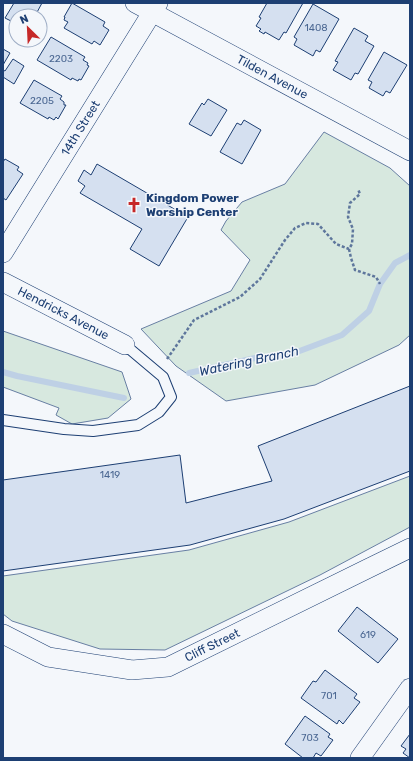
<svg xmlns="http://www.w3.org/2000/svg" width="413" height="761" viewBox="0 0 413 761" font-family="Rubik,sans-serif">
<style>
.green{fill:#d7e8df;stroke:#687fa3}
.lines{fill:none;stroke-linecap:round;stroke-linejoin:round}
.stream{stroke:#bed0e5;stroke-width:6}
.building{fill:#d5e0f0;stroke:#1d3f73}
.service-casing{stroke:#1d3f73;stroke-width:12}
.minor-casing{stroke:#1d3f73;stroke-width:20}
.path{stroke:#5e769c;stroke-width:2.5;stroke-dasharray:3 2;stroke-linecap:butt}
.service{stroke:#f4f7fb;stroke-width:10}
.minor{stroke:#f4f7fb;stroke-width:19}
.labels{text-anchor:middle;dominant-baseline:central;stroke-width:3;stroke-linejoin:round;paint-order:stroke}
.number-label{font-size:10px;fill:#4b6792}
.street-label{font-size:12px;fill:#1d3f73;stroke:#f4f7fb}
.poi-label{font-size:12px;font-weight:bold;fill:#1d3f73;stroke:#f4f7fb;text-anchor:start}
.water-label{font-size:13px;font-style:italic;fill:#1d3f73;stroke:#f4f7fb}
</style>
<rect width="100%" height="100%" fill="#f4f7fb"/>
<g class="green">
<polygon points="324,132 390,168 410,186 410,335 399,345 315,385 226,401 176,366 141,329 231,291 250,260 221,230 226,221 242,202 285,184"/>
<polygon points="3,331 122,372 131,399 108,418 72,424 56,415 59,408 3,387"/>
<polygon points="410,476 410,527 320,575 165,650 100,649 12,621 3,614 3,576 189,550 289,522"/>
</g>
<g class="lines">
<g class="stream">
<polyline points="3,372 17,376 124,398"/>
<polyline points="189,373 255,358 289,355 342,335 369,311 380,284 395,263 410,255"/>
</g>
</g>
<g class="building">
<polygon points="14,3 42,3 35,16 16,16 16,22 14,21 13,22 5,18"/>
<polygon points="72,3 105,22 103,26 109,30 100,45 94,41 92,44 64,28 68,22 64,20 65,17 64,17"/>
<polygon points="267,3 303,3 286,33 284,32 279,40 265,32 264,34 259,31 261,29 256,26 261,18 259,17"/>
<polygon points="313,4 339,19 320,52 316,50 313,56 294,45 297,39 294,37"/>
<polygon points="354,28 368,36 365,41 374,46 358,74 355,73 351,80 333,70 338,62 335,61"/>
<polygon points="51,37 85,57 83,60 88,63 87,65 89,66 81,80 79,79 78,81 72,78 71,80 37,60"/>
<polygon points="3,49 10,53 3,65"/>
<polygon points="384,52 407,65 390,93 386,91 383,96 369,88 372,82 368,80"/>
<polygon points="13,59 24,66 14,84 3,77 3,70 5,71"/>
<polygon points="34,80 62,96 60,99 64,102 64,105 66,105 58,119 56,117 54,120 49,117 48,119 20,103"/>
<polygon points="208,99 227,110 211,136 189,124 202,103 204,105"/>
<polygon points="244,120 261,130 242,164 220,152 237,123 241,125"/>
<polygon points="5,159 19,167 17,170 23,174 6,200 3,198 3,162"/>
<polygon points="97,164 188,217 159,266 130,249 142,229 80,193 85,186 78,181 84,170 91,175"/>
<polygon points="410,386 410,471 284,519 190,545 3,571 3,480 180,455 186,503 272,481 258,446"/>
<polygon points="357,607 398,639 378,663 338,631"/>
<polygon points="325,670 357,694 354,698 360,702 343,724 339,720 337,724 301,698 313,681 316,682"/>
<polygon points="305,716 330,734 328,737 333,740 321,756 316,753 313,758 303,758 285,744"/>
<polygon points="410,734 410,758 403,753 406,749 401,746"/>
</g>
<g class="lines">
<g class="service-casing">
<polyline id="service" points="3,420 64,429 93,431 138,425 159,412 171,397 163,377 125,345"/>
</g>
<g class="minor-casing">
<g id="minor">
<path id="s1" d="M135 3 410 151"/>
<path id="s2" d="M3 253 158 3"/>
<path id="s3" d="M3 282 125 345"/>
<path id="s4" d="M3 634 48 657 132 670 168 667 367 569 410 548"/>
<polyline points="360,758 410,688"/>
</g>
</g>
<g class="path">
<polyline points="349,249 351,258 355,270 376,277 380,284"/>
<polyline points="167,359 174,349 194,320 240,297 260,279 285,240 295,228 306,223 318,224 336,244 349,249 352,244 353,229 348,217 350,203 360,194 358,189"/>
</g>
<use href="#service" class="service"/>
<use href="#minor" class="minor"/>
</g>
<defs>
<g id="church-bare" transform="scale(1.2)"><path d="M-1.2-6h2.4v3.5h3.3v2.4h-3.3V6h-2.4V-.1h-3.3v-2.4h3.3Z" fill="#c62828" stroke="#f4f7fb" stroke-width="2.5" paint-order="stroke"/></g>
</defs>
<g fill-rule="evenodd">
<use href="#church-bare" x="134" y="205"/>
</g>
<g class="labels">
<g class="number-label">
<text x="316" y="28">1408</text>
<text x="61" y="59">2203</text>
<text x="42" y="101">2205</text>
<text x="110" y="475">1419</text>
<text x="368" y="635">619</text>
<text x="329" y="696">701</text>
<text x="310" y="738">703</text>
</g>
<g class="street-label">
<text stroke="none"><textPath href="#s1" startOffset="156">Tilden Avenue</textPath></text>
<text stroke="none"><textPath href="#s2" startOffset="147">14th Street</textPath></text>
<text stroke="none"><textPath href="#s3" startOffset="68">Hendricks Avenue</textPath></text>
<text stroke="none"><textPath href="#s4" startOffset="221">Cliff Street</textPath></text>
</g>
<g class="poi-label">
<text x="146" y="198">Kingdom Power<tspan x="146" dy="14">Worship Center</tspan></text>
</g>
<g class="water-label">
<text transform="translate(249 361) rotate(-12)">Watering Branch</text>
</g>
</g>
<rect width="413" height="761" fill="none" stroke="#1d3f73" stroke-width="8"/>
<g transform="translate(28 28) rotate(336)"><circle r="19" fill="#f4f7fb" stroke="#9eadc5"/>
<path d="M0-3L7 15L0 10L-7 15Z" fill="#c62828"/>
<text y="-6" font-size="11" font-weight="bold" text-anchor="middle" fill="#1d3f73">N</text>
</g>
</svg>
